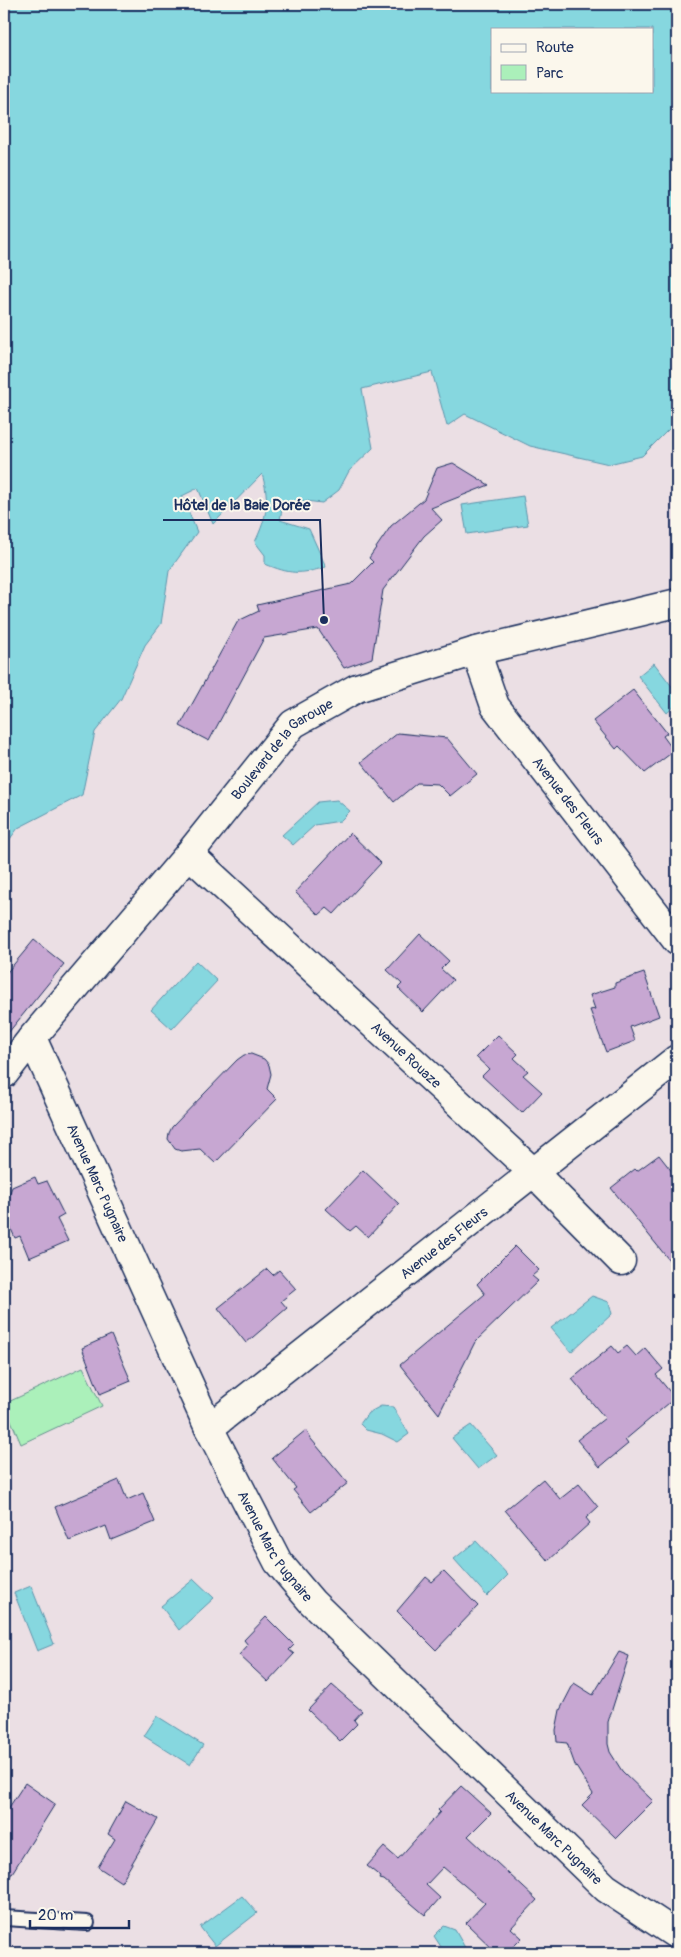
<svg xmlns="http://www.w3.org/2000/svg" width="681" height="1957" viewBox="0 0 681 1957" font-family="Pangolin,sans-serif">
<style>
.green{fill:#abf0ba;stroke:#63908c}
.water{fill:#86d7df;stroke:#5b94ab;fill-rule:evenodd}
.building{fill:#c7a7d2;stroke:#1b2f5e}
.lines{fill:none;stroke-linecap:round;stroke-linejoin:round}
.service-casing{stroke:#1b2f5e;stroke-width:18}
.minor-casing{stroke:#1b2f5e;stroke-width:31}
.tertiary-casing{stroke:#1b2f5e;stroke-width:31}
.service{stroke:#fbf7ec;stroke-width:14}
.minor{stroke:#fbf7ec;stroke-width:28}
.tertiary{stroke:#fbf7ec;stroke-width:28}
.labels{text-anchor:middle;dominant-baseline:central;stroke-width:4;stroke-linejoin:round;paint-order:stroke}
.street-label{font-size:14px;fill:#1b2f5e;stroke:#fbf7ec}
.leader{fill:none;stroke:#1b2f5e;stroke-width:2}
.callout-dot{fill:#1b2f5e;stroke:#fbf7ec;stroke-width:2}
.callout-label{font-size:15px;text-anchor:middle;font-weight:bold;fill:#1b2f5e;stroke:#fbf7ec;stroke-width:4;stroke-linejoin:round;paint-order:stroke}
</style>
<rect width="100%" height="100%" fill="#ebdfe4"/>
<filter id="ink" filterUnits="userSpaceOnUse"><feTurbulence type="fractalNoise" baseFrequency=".02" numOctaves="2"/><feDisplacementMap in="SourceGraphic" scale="10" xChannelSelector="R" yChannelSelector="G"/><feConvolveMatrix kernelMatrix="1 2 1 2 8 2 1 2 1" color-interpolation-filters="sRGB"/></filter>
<g filter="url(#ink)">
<polygon class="green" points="83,1367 102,1406 21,1444 4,1404"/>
<g class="water">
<path d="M4 4H665L677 12V416L670 428 642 456 609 464 530 446 465 414 447 426 432 372 362 389 373 448 349 471 339 490 322 503 297 500 282 509 280 520 309 529 326 567C299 575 290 574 265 564V555L255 542C267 517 270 501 262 474L213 524 198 488 182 496 197 532 169 571 161 624 145 645 121 699 95 732 82 795 18 828 4 847ZM492 29H652V91H492Z"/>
<polygon points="523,496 528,525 467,534 462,505"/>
<polygon points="654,663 677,693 677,704 667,713 638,676"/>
<polygon points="337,800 350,811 340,821 315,825 293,845 282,835 318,802"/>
<polygon points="196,961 217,981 172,1029 151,1010"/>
<polygon points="592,1296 609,1302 612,1314 571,1352 551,1328"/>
<polygon points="381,1406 393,1407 409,1434 398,1442 382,1434 366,1430 360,1424 368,1413"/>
<polygon points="471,1425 497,1455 478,1469 452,1438"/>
<polygon points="476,1541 508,1575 487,1596 454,1559"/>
<polygon points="194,1579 214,1598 179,1630 161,1606"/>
<polygon points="31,1586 54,1644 37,1651 14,1593"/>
<polygon points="157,1716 203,1745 190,1765 144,1736"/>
<polygon points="242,1896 257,1913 215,1946 200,1927"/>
<polygon points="444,1926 455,1930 468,1953 445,1953 434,1936"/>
</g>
<g class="building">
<polygon points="453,463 489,485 431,508 442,520 424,536 383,590 372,658 344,668 318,629 264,638 209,741 180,726 238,621 259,611 257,605 351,584 373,562 369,558 391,526 424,499 437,468"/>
<polygon points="633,690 667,733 663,736 674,751 645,773 619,746 616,749 593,721"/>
<polygon points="398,733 447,738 477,774 450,796 438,784 417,783 394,802 361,762"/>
<polygon points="350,833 381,863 334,914 327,908 319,915 295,892"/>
<polygon points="420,934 449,961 441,969 453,980 423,1012 398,988 402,984 387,970"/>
<polygon points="34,940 64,964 4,1038 4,976"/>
<polygon points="644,973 659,1016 630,1027 635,1041 606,1052 590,1010 595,1009 590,995 615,987 615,983"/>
<polygon points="498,1035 518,1054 514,1058 528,1071 523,1075 542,1092 522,1113 482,1076 489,1069 476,1057"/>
<polygon points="251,1054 264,1059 269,1065 271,1074 267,1089 277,1099 215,1163 200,1149 181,1151 175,1149 168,1139 169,1133 172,1127 237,1060 244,1055"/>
<polygon points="659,1155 677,1178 677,1270 611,1188 635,1169 637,1171"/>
<polygon points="363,1170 399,1204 368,1237 356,1226 350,1231 326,1209"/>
<polygon points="35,1177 38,1184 47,1181 64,1215 57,1219 68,1241 29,1258 20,1236 15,1238 4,1213 4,1207 12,1187"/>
<polygon points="515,1246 539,1270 532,1276 538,1281 475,1342 439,1414 400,1365 485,1294 477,1284"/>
<polygon points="267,1269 273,1275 279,1270 296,1289 281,1301 287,1308 246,1343 218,1308"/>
<polygon points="111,1335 131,1381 100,1394 82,1348"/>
<polygon points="612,1346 618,1353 627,1346 636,1356 645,1348 663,1369 656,1375 675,1398 625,1440 628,1444 600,1467 577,1440 605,1418 572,1379"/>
<polygon points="306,1430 311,1439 348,1483 311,1512 293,1490 296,1488 272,1458"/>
<polygon points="543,1479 560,1499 579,1484 598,1507 586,1518 590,1523 548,1561 505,1510"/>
<polygon points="119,1480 127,1500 143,1493 155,1522 111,1540 106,1526 69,1541 55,1507"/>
<polygon points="444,1571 478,1606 436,1650 397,1611 426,1577 432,1582"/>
<polygon points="266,1617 294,1645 289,1650 294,1654 268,1682 239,1655 248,1645 244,1640"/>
<polygon points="619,1652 629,1656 608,1722 608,1744 610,1752 622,1771 653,1801 616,1838 582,1805 593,1794 575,1765 567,1743 557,1742 556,1730 560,1710 574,1683 593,1695"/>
<polygon points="332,1685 362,1711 354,1720 357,1724 340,1741 308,1710"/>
<polygon points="25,1783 55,1804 4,1886 4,1815"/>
<polygon points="461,1786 491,1813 468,1836 537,1900 511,1928 522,1938 507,1953 497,1953 466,1923 485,1903 443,1867 426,1885 440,1898 425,1915 384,1880 380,1879 381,1877 367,1866 384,1847 398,1859 440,1812 438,1810"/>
<polygon points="126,1801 158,1819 121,1882 98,1867 115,1839 108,1834"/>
</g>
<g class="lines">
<g class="service-casing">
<polyline id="service" points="4,1918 87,1923"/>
</g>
<g class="minor-casing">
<g id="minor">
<path id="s1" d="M476 651 495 706 677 941"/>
<path id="s2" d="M189 854 534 1173 621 1261"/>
<path id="s3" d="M32 1038 209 1428 278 1562 312 1602 606 1888 677 1935"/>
<path id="s4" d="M209 1428 677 1059"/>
</g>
</g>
<g class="tertiary-casing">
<g id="tertiary">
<path id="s5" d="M4 1074 32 1038 189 854 293 724 357 688 476 651 677 603"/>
</g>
</g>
<use href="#service" class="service"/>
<use href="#minor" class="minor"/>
<use href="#tertiary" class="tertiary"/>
</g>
</g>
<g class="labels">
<g class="street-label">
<text stroke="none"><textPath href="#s5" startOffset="429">Boulevard de la Garoupe</textPath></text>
<text stroke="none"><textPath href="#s1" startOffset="178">Avenue des Fleurs</textPath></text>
<text stroke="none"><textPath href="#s2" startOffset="296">Avenue Rouaze</textPath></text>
<text stroke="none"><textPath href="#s3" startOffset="159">Avenue Marc Pugnaire</textPath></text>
<text stroke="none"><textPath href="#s4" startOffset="299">Avenue des Fleurs</textPath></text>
<text stroke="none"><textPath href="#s3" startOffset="564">Avenue Marc Pugnaire</textPath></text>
<text stroke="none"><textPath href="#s3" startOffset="969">Avenue Marc Pugnaire</textPath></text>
</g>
</g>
<path class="leader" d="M324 620L320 520H163"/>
<circle class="callout-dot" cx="324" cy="620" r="5"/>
<g class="callout-label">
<text x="242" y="510">Hôtel de la Baie Dorée</text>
</g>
<rect width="681" height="1957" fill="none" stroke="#fbf7ec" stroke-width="20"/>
<rect x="10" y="10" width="661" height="1937" fill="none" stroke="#1b2f5e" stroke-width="2" filter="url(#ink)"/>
<rect x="491" y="28" width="162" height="65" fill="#fbf7ec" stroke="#a1a7b3"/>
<rect x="501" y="44" width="25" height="8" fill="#fbf7ec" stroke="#a1a7b3"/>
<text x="536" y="52" font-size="15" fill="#1b2f5e">Route</text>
<rect x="501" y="65" width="25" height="15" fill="#abf0ba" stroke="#a1a7b3"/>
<text x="536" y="78" font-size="15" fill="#1b2f5e">Parc</text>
<path d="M30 1920v8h99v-8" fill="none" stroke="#1b2f5e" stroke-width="2.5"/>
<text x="38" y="1920" font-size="15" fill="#1b2f5e" stroke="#fbf7ec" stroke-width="4" paint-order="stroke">20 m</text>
</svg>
